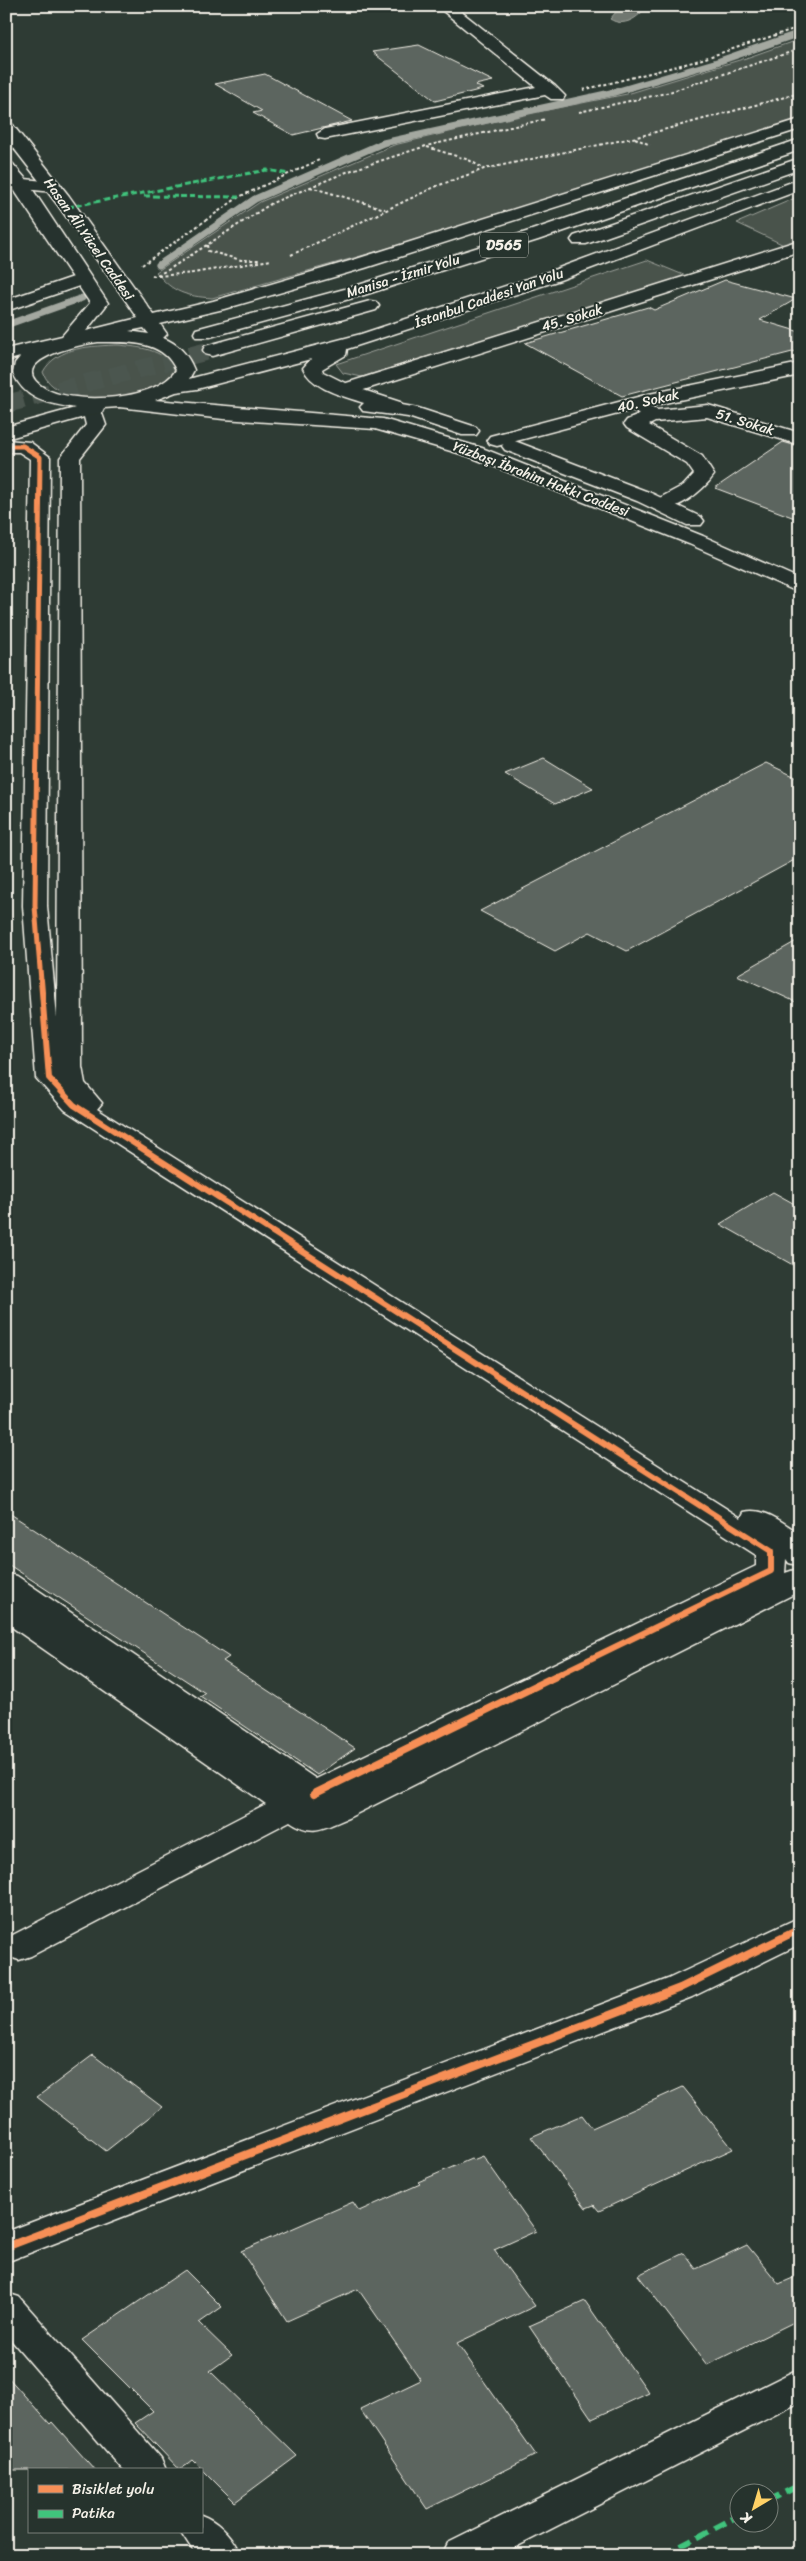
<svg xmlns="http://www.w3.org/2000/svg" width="806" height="2561" viewBox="0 0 806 2561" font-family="Sriracha,sans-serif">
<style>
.green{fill:#48524c;stroke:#9ea29a}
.water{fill:#6f7770;stroke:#a4a8a0}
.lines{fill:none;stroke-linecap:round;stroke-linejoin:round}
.stream{stroke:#a4a8a0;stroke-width:7}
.building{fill:#5c655e;stroke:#f4f1e8}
.highway-tunnel{stroke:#4c564f;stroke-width:18;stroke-dasharray:18 9;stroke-linecap:butt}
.minor-casing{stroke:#f4f1e8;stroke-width:3}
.major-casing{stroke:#f4f1e8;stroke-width:3}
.highway-casing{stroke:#f4f1e8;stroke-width:3}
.path{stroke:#f4f1e8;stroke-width:2;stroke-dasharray:3 2.5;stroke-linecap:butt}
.minor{fill:#26332d;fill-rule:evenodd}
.major{fill:#26332d;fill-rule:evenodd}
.highway{fill:#26332d;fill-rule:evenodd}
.quiet-far1{stroke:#40c37c;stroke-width:3;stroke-dasharray:6 3;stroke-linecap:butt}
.quiet{stroke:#40c37c;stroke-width:6;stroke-dasharray:13 6;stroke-linecap:butt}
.cycleway-far2-casing{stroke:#26332d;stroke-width:8}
.cycleway-far1-casing{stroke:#26332d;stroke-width:9}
.cycleway-casing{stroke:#26332d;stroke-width:11}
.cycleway-far2{stroke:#f78f57;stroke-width:5}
.cycleway-far1{stroke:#f78f57;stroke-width:6}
.cycleway{stroke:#f78f57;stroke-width:8}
.labels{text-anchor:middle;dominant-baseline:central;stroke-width:4;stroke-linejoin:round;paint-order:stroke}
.far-street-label{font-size:14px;fill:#f4f1e8;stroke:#26332d}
.shield{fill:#26332d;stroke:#b6b8b0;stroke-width:1}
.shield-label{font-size:15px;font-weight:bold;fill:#f4f1e8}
</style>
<rect width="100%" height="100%" fill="#2e3b34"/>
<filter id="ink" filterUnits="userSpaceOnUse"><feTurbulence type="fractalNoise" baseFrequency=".02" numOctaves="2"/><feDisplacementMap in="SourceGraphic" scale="10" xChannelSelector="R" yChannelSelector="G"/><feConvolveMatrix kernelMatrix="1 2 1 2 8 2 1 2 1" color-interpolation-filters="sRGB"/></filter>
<g filter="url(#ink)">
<g class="green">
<path d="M800 39V121L389 248 212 298C186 296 173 293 156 272L260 202 394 145 522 115 627 94 746 58Z"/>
<polygon points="800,196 800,240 786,246 737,223"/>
<polygon points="647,260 686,276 362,377 343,373 336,364"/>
<path d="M118 345C139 347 163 349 174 368L173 377C165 382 157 389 150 392 123 402 53 405 43 372 57 346 93 346 118 345Z"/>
</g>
<path class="water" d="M612 6H647C638 18 624 28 610 19L616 12Z"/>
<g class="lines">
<g class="stream">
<polyline points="159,265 255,199 383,143 615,92 714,63 800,33"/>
<polyline points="6,325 82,298"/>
</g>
</g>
<g class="building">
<polygon points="419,45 493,81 475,85 483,89 435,101 372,52"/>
<polygon points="265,74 352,121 293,135 253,113 262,111 215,84"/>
<polygon points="725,280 796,299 760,320 800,332 800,350 622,396 525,343 648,307 654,310"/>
<polygon points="783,442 800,447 800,520 715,488"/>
<polygon points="544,758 593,788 555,804 505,774"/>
<polygon points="766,763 800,779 800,857 627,951 590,932 555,951 480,911"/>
<polygon points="800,939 800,1004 737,975"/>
<polygon points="773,1192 800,1207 800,1269 720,1224"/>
<polygon points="6,1511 229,1657 223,1661 355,1748 317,1775 200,1696 205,1693 6,1563"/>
<polygon points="93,2055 162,2107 106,2151 37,2097"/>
<polygon points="683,2087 733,2149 599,2211 594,2205 586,2208 531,2137 582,2115 592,2128"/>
<polygon points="483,2156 536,2231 494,2250 535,2306 457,2343 536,2455 427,2509 360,2409 421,2380 358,2289 287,2321 241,2251 353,2202 359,2211 420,2184 418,2182 471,2159 473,2160"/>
<polygon points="747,2245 779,2284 800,2275 800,2319 707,2365 638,2275 684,2253 696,2269"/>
<polygon points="185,2270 222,2307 199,2323 232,2355 210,2371 297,2456 235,2502 193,2460 180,2470 135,2423 153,2411 82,2340"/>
<polygon points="585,2301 649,2393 592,2419 529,2326"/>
<polygon points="6,2375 50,2424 52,2422 95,2470 6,2470"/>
</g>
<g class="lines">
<polyline class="highway-tunnel" points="6,404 212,350"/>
<g class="minor-casing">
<g id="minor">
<polygon points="437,6 454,6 555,86 565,96 563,99 551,99 545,95 325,139 319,138 317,134 325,129 536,87"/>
<polygon points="6,177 53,182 59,183 62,187 59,191 53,192 6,187"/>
<polygon points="800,240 800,251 351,394 337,394 334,390 337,386"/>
<polygon points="82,274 88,275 91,279 88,283 6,311 6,300"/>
<path d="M800 363V375L650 406 657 410 708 405 800 433V445L707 417 655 422 649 425 702 456 714 475C703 491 675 514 654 509L651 505 654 501 684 485 694 474 687 464 627 428 624 424 627 420 639 415 633 410 497 446 490 444 487 440 490 436 649 394Z"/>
<path d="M92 403 99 405 106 425 80 458 82 1067 85 1083 102 1103 97 1109 741 1518 744 1512C765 1507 781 1522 799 1533L800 1566 789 1563 786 1559 785 1573 800 1568V1591L348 1818C323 1828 313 1837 290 1821L31 1956 19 1960 7 1956V1938L266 1804 6 1623V1573L17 1576 316 1779 756 1566V1555L65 1110 36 1078 23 906 30 459 19 452H6V440L30 442 50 457 47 906 57 1018 60 458 86 425 82 409 85 405Z"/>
<polygon points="800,1917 800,1944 692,1997 6,2262 6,2232 668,1979"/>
<polygon points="6,2293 19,2297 161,2458 166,2470 123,2470 6,2334"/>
<polygon points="800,2368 800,2402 500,2555 442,2555 448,2543"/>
<path d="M201 2515C220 2522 232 2537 241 2555H196L181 2532H201Z"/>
</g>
</g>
<g class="major-casing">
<g id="major">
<path d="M800 119V129L365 268 224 309 160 324 167 334 163 338C179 344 188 355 194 370L189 379 196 377 361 334 548 272 800 179V190L560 280 347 349 346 355 322 369 323 372 351 386 400 402 402 405 418 408 476 427 479 431 476 435H462L408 417 363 411 360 407 364 403C343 396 312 389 303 368L311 359 197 389 176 392 155 400 383 419 482 448 703 536 800 579V593L689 544 468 456 375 429 223 419 119 407 104 408 102 412 6 439V427L75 408C47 403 26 401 13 373L15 363 20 357 6 361V349L62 336 90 303 6 178V162L12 163 25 178 108 303 86 331 138 318 57 204 6 138V122L12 124 69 196 154 315 213 301 353 260ZM144 328 149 334 129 331ZM98 342C126 342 163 339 176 370 157 401 75 405 46 389 0 362 80 344 98 342Z"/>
<polygon points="512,440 651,493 701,517 704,521 701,525 687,525 637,501 505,450 502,446 505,442"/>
</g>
</g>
<g class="highway-casing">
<g id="highway">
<polygon points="800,139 800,150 538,240 364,295 210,337 196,337 194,333 196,329 352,287 526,232"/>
<polygon points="800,158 800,169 586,244 574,244 571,240 574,236"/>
<polygon points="370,301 376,302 379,306 376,310 212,356 205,354 203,350 205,346"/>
</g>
</g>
<g class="path">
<polyline points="583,90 693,62 800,27"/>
<polyline points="579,112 666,93 800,49"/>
<polyline points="635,138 650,145"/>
<polyline points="427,147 469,160 484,169"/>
<polyline points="310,187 385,209"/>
<polyline points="207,245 208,251 241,260 261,260"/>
<polyline points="291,255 437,186 484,169 637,137 800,93"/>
<polyline points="142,265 239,197 319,160"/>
<polyline points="152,275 155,276 168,270 272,203 349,171 426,146 546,119"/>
<polyline points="158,276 193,273 271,260"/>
</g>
<use href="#minor" class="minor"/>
<use href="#major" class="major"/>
<use href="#highway" class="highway"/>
<g class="quiet-far1">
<polyline points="144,196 239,197"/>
<polyline points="68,207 267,170 289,174"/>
</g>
<g class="quiet">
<polyline points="768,2501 800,2485"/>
<polyline points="664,2555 738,2516"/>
</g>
<g class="cycleway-far2-casing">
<polyline id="cycleway-far2" points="6,446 23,446 40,457 35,906 41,981"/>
</g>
<g class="cycleway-far1-casing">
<polyline id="cycleway-far1" points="41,980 49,1078 74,1105 771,1551 771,1571 553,1677"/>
</g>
<g class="cycleway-casing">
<g id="cycleway">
<polyline points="314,1794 556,1676"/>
<polyline points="6,2247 680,1988 800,1929"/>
</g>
</g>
<use href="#cycleway-far2" class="cycleway-far2"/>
<use href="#cycleway-far1" class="cycleway-far1"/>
<use href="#cycleway" class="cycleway"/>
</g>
</g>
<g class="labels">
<g class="far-street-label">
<text transform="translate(89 239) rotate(55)">Hasan Âli Yücel Caddesi</text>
<text transform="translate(403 276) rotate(-17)">Manisa - İzmir Yolu</text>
<text transform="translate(489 298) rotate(-19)">İstanbul Caddesi Yan Yolu</text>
<text transform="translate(572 318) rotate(-17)">45. Sokak</text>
<text transform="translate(648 401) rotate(-13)">40. Sokak</text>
<text transform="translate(745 422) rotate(17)">51. Sokak</text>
<text transform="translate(541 479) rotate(21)">Yüzbaşı İbrahim Hakkı Caddesi</text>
</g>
<rect class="shield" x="480" y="232.5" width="48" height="25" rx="4"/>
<g class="shield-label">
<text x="504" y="245">D565</text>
</g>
</g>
<rect width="806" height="2561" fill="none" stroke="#26332d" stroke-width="25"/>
<rect x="12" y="12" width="781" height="2536" fill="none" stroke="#f4f1e8" stroke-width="2" filter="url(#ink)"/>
<rect x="28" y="2468" width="175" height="65" fill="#26332d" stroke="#787f78"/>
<rect x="38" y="2485" width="25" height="8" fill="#f78f57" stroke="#787f78"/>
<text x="72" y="2494" font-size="15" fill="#f4f1e8">Bisiklet yolu</text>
<rect x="38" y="2510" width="25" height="8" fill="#40c37c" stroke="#787f78"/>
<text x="72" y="2518" font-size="15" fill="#f4f1e8">Patika</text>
<g transform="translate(754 2508) rotate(218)"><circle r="24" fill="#26332d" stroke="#787f78"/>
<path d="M0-4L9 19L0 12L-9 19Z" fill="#ffd166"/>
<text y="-8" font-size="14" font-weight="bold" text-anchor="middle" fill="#f4f1e8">K</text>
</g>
</svg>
